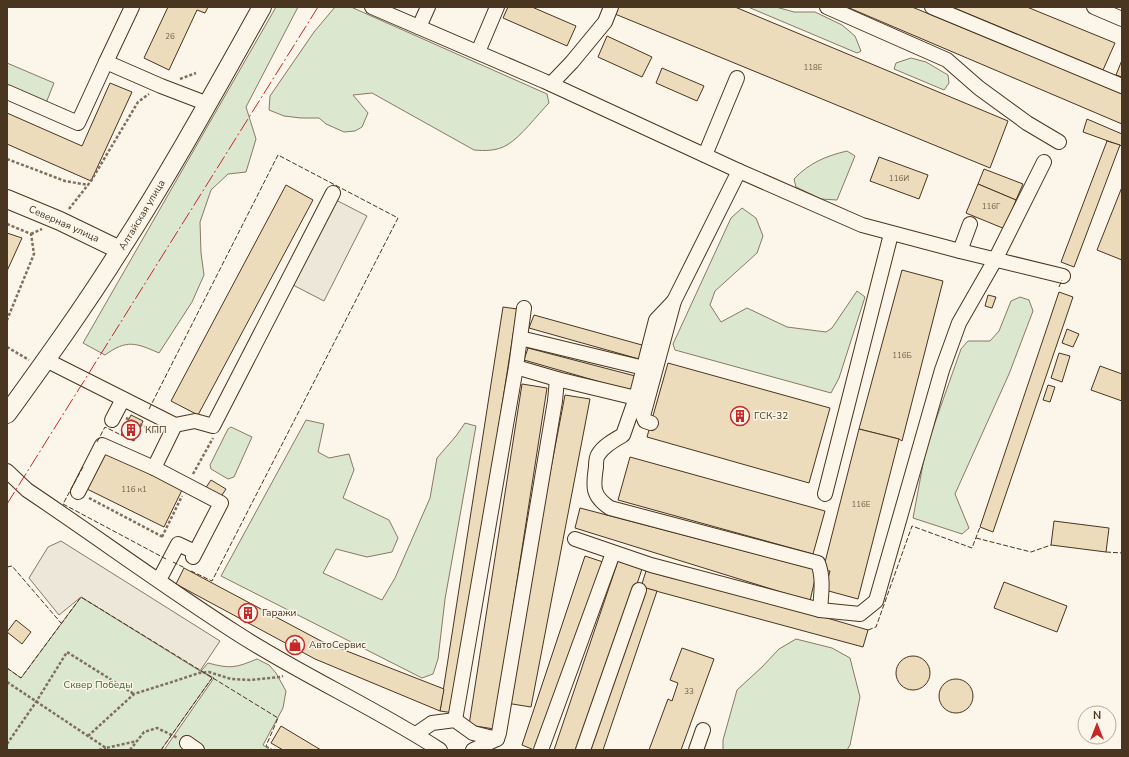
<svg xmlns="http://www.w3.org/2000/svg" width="1129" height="757" viewBox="0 0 1129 757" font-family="'Nunito Sans',sans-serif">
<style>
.green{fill:#dce7d0;stroke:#887966}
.parking{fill:#ede7d9;stroke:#887966}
.building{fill:#ecdcbc;stroke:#4a3520}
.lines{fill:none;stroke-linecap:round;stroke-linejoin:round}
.minor-casing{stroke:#4a3520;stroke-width:16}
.major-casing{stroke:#4a3520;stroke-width:20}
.path{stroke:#7f6f5c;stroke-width:2.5;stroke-dasharray:3 2;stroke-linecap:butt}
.minor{stroke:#fbf6e9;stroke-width:14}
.major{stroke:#fbf6e9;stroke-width:18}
.fence{stroke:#4a3520;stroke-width:1;stroke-dasharray:5 2;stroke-linecap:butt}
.power{stroke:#c62828;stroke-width:1;stroke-dasharray:14 3 2 3;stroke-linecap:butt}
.labels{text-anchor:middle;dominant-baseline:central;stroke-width:3;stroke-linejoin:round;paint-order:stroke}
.number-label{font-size:8px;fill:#725f47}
.street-label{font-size:10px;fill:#4a3520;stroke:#fbf6e9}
.poi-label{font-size:10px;fill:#4a3520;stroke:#fbf6e9;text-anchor:start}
.park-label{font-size:10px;fill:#436837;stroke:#fbf6e9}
</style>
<rect width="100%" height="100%" fill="#fbf6e9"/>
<g class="green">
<path d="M276 7H298L246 107 256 139 246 172 228 174 211 190 200 222 201 253 204 275 192 302 159 353C136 343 127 339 105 355L83 343Z"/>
<path d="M335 7H351L547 94 549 103C537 115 521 137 507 145 497 151 485 151 474 150L372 93 353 95 368 113 362 127 355 131 344 132 326 124 319 118H301L284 116 269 110 270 96 314 32Z"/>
<polygon points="748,7 776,7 794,12 815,12 842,25 855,36 861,51 857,53"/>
<polygon points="911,58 926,62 948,75 949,83 944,90 894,69 896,63"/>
<polygon points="7,63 54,83 46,103 7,87"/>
<path d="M847 151 855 156 837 200 821 199 796 187 794 179C809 163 826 156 847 151Z"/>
<polygon points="742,208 756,218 763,236 757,253 715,291 710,305 721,322 747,308 787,327 826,332 832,328 857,291 865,297 839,378 831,393 675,350 673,344 731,218"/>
<polygon points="1020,297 1029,300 1033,311 1009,374 955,494 969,528 962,534 913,518 926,448 961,349 968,341 990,341 999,331 1011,301"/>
<polygon points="306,420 324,424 318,452 329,458 349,454 354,470 343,498 389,520 398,538 392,552 367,557 336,549 323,573 382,600 395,578 430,498 437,458 456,436 465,423 476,426 445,599 438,659 433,674 422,678 221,576"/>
<polygon points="231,427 252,437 234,477 228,479 211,469 210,465 228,429"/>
<polygon points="81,597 212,678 161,750 7,750 7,668 21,678"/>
<polygon points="796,639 832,648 850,658 860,697 850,745 847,750 723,750 723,740 737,690 762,667 779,649"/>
<path d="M257 659 269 665 276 673 286 691 283 708 263 745 270 750H164L214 678 201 671 208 663C231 669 235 668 257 659Z"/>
</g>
<g class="parking">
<polygon points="336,200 367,216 324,301 293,285"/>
<polygon points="61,541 220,641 200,671 81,597 59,615 29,578 48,547"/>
</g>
<g class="building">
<polygon points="168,7 208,7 205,13 197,10 169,70 144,58"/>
<polygon points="508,7 532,7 576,26 567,46 503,18"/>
<polygon points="618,7 735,7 1008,121 990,168 615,14"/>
<polygon points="847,7 912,7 1122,93 1122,124"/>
<polygon points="952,7 1027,7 1115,43 1103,70"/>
<polygon points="607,36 652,57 642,77 598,57"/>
<polygon points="1122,60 1122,77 1116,75"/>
<polygon points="662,68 704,86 697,101 656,83"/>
<polygon points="110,83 132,92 91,181 7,144 7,113 82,146"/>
<polygon points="1087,119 1122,134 1122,146 1083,132"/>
<polygon points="1107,141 1120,145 1074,267 1061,262"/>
<polygon points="879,157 928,175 919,199 870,181"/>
<polygon points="984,169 1023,184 1016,200 978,184"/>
<polygon points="978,184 1016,200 1005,229 966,213"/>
<polygon points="286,185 313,200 198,415 171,401"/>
<polygon points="1122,187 1122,260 1097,250"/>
<polygon points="7,233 22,238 7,271"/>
<polygon points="902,270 943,281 902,441 899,439 859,429"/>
<polygon points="1059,292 1073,297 993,532 980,527"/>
<polygon points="988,295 996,297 992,308 985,306"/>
<polygon points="503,307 517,309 454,713 440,711"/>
<polygon points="534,315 642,345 639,359 529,328"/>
<polygon points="1067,329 1079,334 1073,347 1062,343"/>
<polygon points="528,348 639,377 635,392 524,360"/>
<polygon points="1059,353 1070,356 1062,382 1051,378"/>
<polygon points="668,363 830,408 809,483 647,437"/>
<polygon points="1100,366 1122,374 1122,401 1091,390"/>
<polygon points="522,384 547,388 494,729 469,725"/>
<polygon points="1048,385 1055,387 1050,402 1043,400"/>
<polygon points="565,395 590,399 531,707 506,703"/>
<polygon points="131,415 143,421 134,441 121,435"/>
<polygon points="859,429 899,439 858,599 825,590 830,571 823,570"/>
<polygon points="104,451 182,490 164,527 85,488"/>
<polygon points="630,457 825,511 813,554 618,500"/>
<polygon points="211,480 226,489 220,498 205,489"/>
<polygon points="580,508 817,570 810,601 575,528"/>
<polygon points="1054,521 1109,528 1106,552 1051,545"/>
<polygon points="585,556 603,562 534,750 522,745"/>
<polygon points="618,561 642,569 581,750 554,750"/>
<polygon points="184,568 321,641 444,689 440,711 315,659 176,584"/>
<polygon points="646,571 675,579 677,574 868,630 863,647 641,587"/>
<polygon points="1004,582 1067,606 1057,632 994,608"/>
<polygon points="646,588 657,591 603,750 590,750"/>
<polygon points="16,620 31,632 22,644 7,632"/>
<polygon points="682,648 714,659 681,750 649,750 668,699 672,701 678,683 670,680"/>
<circle cx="913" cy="673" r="17"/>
<circle cx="956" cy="696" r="17"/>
<polygon points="281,726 321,750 283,750 271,743"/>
</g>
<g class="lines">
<g class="minor-casing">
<g id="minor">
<polyline points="372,7 544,81 739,171 862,225 960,251 1063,276"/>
<polyline points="827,7 947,60 979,88 1027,123 1059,142"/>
<polyline points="932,7 1122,86"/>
<polyline points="1094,7 1122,19"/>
<polyline points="419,27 428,7"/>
<polyline points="478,52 497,7"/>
<polyline points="106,62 132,7"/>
<polyline points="551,84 572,62 605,22 611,7"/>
<polyline points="7,92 78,123 106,62 161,86 208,104"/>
<polyline points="705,155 737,78"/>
<polyline points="960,251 970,224"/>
<path d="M674 301 656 320 636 398 623 435C614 440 603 446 598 455 596 458 596 463 596 467 593 487 592 496 610 508L818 563C824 578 821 595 820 610"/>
<polyline points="520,338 644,368"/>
<polyline points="46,360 175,425 195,421 213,426 333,193"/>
<polyline points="516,367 557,379 636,398"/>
<polyline points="112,420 123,399"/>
<polyline points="651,423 645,421 643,416 674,301 739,171"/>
<polyline points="154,468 175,425"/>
<path d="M7 471 27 490C97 537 165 587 235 632 301 675 374 707 440 750"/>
<polyline points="78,492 102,445 154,468 221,503 193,557"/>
<polyline points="825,494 891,234"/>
<polyline points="575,539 651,565 820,610 860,614 876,601 942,370 959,323 995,260 1044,162"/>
<polyline points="159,580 178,544 195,552"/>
<polyline points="455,720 516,367 524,308"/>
<polyline points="416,734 432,723 455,720 473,733 497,739"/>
<polyline points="187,743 197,750"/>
<polyline points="473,750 497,739 499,733 555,401 557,379"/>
<polyline points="541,750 613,553"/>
<polyline points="583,750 639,590"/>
<polyline points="696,750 703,730"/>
</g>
</g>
<g class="major-casing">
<g id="major">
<polyline points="7,199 60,221 120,250"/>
<path d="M7 414C46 360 85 306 120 250 171 171 216 89 262 7"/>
</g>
</g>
<g class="path">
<polyline points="180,79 196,73"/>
<polyline points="7,159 65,181 88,185"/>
<polyline points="69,209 91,181 138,102 149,94"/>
<polyline points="7,224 31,234 34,254 7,320"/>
<polyline points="31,234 42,229"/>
<polyline points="7,347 29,360"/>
<polyline points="126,418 158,433"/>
<polyline points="193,474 213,438"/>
<polyline points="89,498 163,537"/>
<polyline points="162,537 182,496"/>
<polyline points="7,682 106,748 137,741"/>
<polyline points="88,736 134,694 175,681 199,673 209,672 231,679 250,680 280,677 283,676"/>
<polyline points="7,744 36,702 67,652 134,694"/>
<polyline points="99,750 106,748"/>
<polyline points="130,750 144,732 157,728 178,738"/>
</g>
<use href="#minor" class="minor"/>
<use href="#major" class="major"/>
<g class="fence">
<polyline points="1059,287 1062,280"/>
<polyline points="149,409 278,155 398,218 212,581 191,571"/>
<polyline points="97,442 105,427 121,435"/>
<polyline points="83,467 63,504 166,559"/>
<polyline points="976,538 1031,552 1051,545"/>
<polyline points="1106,552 1122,553"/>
<polyline points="173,562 185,568"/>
<polyline points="7,567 12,566 61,623"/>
<polyline points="868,630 876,627 912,526 972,548 980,527"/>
<polyline points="7,668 21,678 81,597 278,718 266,746 273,750"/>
<polyline points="161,750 212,678"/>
</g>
<polyline class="power" points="7,504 318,7"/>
</g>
<defs>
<g id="building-ring" transform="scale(1)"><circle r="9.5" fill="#fbf6e9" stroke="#c62828" stroke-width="1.5"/><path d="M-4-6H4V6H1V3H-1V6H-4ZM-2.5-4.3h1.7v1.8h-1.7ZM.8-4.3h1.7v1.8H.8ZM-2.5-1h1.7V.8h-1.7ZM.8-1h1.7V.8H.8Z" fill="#c62828"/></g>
<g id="shop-ring" transform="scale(1)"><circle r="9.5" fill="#fbf6e9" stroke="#c62828" stroke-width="1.5"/><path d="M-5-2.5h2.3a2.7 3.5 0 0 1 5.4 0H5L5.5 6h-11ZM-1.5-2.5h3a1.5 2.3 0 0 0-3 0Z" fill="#c62828"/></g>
</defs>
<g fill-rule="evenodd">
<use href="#building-ring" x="740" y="416"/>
<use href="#building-ring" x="131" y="430"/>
<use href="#building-ring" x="248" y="613"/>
<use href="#shop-ring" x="295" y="645"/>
</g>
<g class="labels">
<g class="number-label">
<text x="170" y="36">26</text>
<text x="813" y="67">118Е</text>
<text x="899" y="178">116И</text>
<text x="991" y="206">116Г</text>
<text x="902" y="355">116Б</text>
<text x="134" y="489">116 к1</text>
<text x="861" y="504">116Е</text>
<text x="689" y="691">33</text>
</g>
<g class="street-label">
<text transform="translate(142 215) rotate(-59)">Алтайская улица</text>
<text transform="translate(64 224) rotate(24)">Северная улица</text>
</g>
<g class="poi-label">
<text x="754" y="416">ГСК-32</text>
<text x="145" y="430">КПП</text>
<text x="262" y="613">Гаражи</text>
<text x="309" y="645">АвтоСервис</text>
</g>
<g class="park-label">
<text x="98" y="685">Сквер Победы</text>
</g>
</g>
<rect width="1129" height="757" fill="none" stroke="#4a3520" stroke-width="16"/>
<g transform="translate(1097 725)"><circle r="19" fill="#fbf6e9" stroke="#b4a999"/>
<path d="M0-3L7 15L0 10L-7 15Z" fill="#c62828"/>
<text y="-6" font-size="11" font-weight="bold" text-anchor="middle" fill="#4a3520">N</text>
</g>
</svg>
